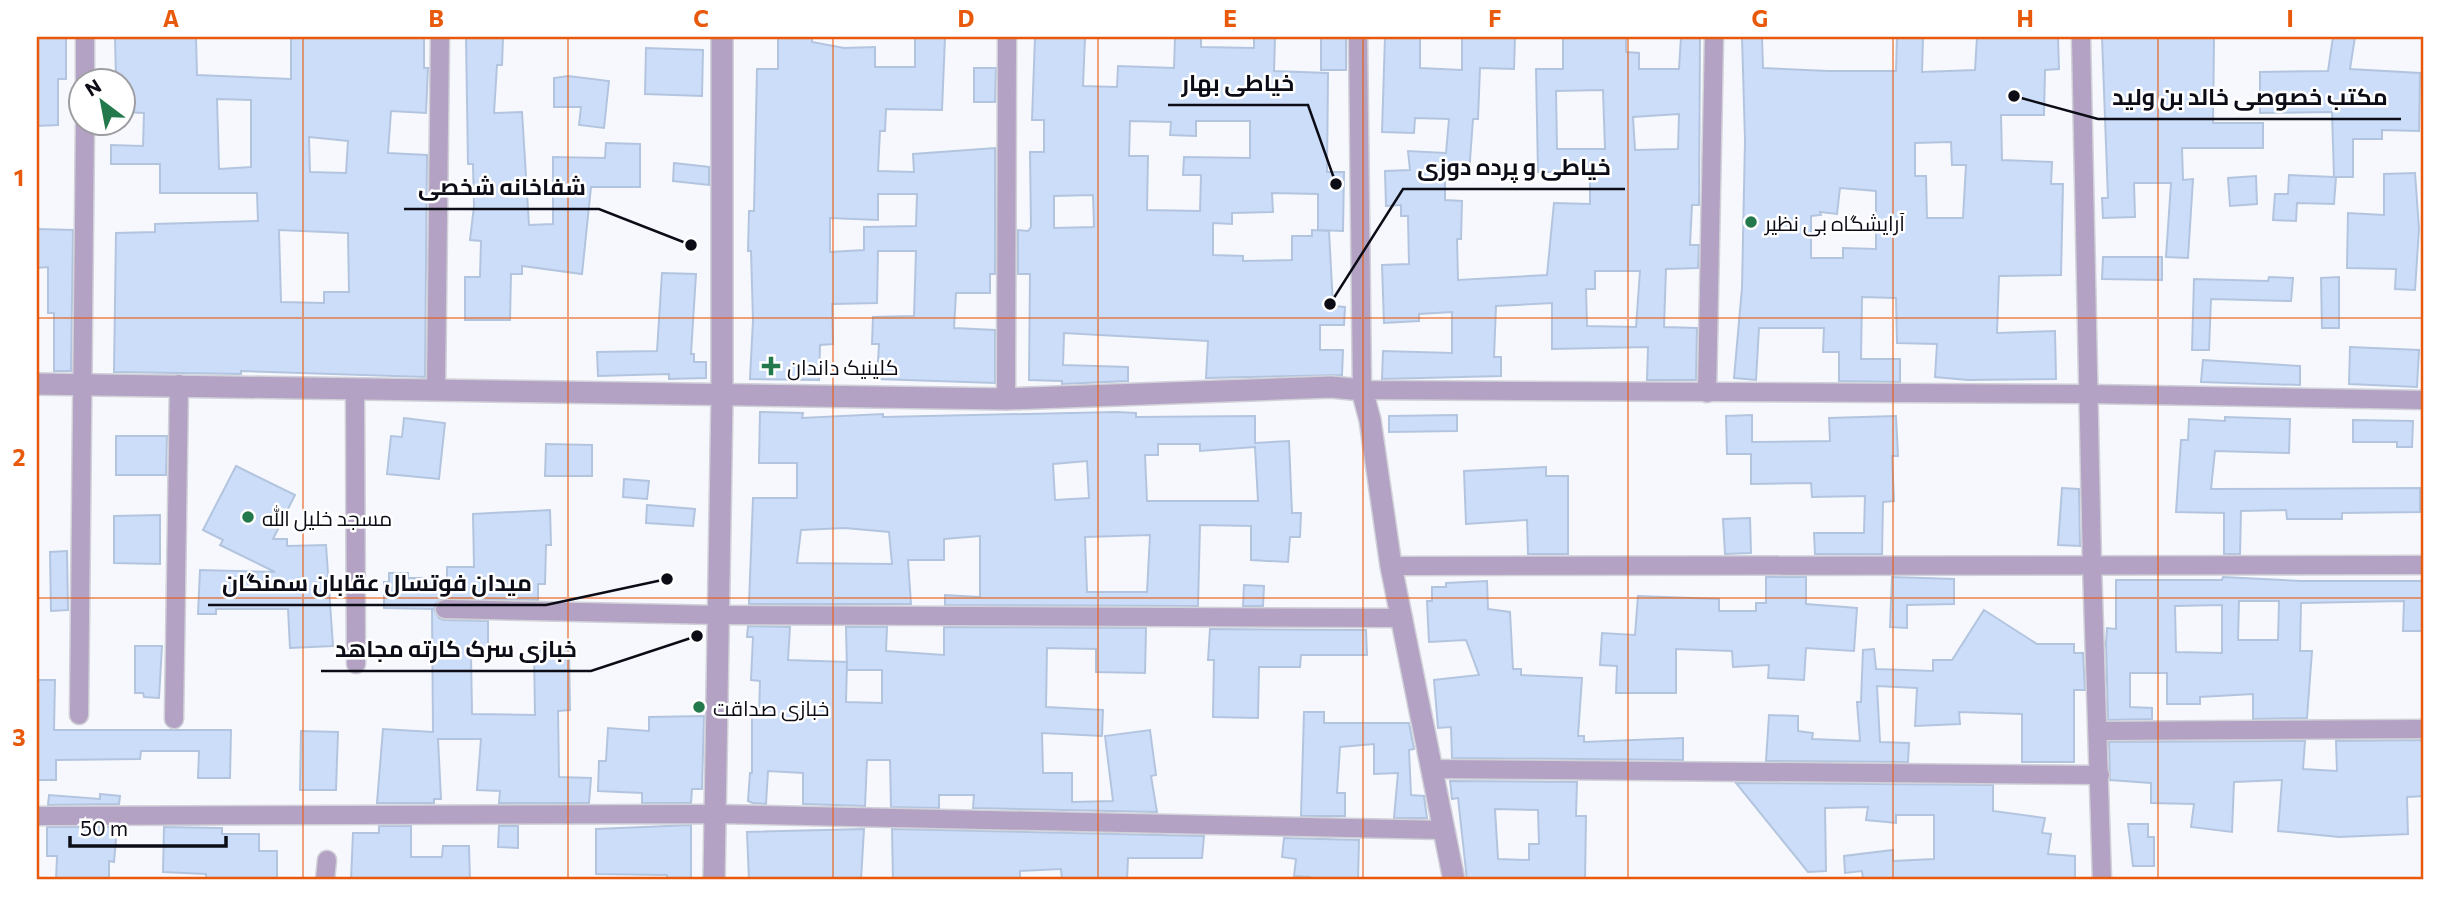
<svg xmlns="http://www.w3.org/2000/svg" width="2461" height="917" viewBox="0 0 2461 917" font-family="Commissioner,Cairo,sans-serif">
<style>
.building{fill:#cbddf8;stroke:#b3c5de;stroke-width:2;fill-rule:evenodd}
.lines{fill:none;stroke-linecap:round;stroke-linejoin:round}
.minor-casing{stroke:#d1d2d9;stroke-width:21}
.tertiary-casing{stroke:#d1d2d9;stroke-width:24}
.minor{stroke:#b3a2c3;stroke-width:18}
.tertiary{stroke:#b3a2c3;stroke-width:21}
.grid{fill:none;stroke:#e8590c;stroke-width:2;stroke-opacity:0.55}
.poi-dot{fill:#23794c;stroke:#fff;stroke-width:2.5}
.labels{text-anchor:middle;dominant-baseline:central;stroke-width:5;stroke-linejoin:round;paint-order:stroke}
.poi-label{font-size:21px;fill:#0c0c16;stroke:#fff;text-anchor:start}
.leader{fill:none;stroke:#0c0c16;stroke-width:2.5}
.callout-dot{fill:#0c0c16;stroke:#fff;stroke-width:2.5}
.callout-label{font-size:23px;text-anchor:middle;font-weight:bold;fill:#0c0c16;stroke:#fff;stroke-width:5;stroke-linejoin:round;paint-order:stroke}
.neatline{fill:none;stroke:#e8590c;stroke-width:2.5}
.grid-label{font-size:23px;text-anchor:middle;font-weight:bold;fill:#e8590c}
</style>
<rect width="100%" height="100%" fill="#f7f8fe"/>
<g class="building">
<polygon points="37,37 66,37 66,79 58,79 58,125 37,126"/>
<path d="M115 37H196L197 75 291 79V37H424V68H428L426 113 391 111 388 153 427 155 425 377 241 371V374L114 372 116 233 155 232V224L258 221 257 193H160V164H111V145L143 146 144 113 122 112V80H116ZM217 99 251 100V167L219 169ZM309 137 348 141 346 173 310 172ZM279 230 348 233 349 292H324V303L281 302Z"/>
<polygon points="466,37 503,37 502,65 497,65 494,113 522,112 529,225 553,224 553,157 605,158 606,143 640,144 640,187 591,187 582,274 522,266 522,274 511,274 510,320 465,320 465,277 480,277 481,241 470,240 474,206 473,164 468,164"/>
<path d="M778 37H812V42L844 48 875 47V67H915V37H945L942 110 886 109 885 131H880L878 171 914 172 913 154 995 148V274H990V293H956L954 328 995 330V383L877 379 879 344H872L873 317 914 316 916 251H878L877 303 832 304 833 344 820 345 819 380 750 379 753 320 751 251H748L749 211H754L757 69H778ZM878 194H917L916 226 864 227V250L830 252V218L878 220Z"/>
<path d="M1035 37H1085L1083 86 1117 87 1118 66 1174 68 1175 37H1201V47L1254 48V37H1275L1274 71 1328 73 1327 172H1344L1343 231 1318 230V194L1272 193 1273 212 1232 213V224L1213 223V255L1243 256V261L1292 260V236H1312V230L1329 231 1333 306 1345 307 1344 325H1320V350H1343L1342 375 1206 378 1208 341 1064 333 1063 365 1128 367V381L1062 384V381L1029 380 1030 274H1018V230L1028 231 1031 227 1030 152H1044V120H1032ZM1130 121 1171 122 1170 135 1196 136V121H1250V158L1184 157 1183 175H1201L1200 211 1147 210 1148 156H1129ZM1093 195 1094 227 1054 228V196Z"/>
<rect x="1321" y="37" width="25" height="33"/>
<path d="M1385 37H1420V68L1462 70V37H1515L1514 69 1480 68 1478 119H1473L1469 174H1445V200L1462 201 1461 239H1457L1458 280 1547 275 1554 203 1590 204V172H1538L1536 69H1563V37H1626V52L1639 53V69H1679L1681 37H1700L1699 205H1692L1690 245H1699L1698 268 1666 269 1664 327 1697 328 1696 380H1647L1648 347 1552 349V303L1496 306 1494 357H1501V376L1382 379 1383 351 1452 353V312L1419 314V321L1384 323 1382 265 1409 264 1408 216H1401V205L1386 206 1385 171 1410 170 1408 151 1446 153 1449 119 1415 118 1414 133 1382 132ZM1603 90 1605 149H1557L1556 91ZM1679 114 1678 149 1635 150 1633 117ZM1595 271H1640L1636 327 1587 326 1586 289H1595Z"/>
<path d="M1742 37H1762L1763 68 1828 71H1896L1897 37H1923L1922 72 1975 70 1977 37H2058L2059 69 2045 70 2044 115H2001L2002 160 2052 162 2051 184H2063L2061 275 1999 276 1997 333 2055 331 2056 379 1968 380 1935 377 1937 344 1897 343 1896 298 1862 297 1861 359H1900V382L1839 381V352H1823L1824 328H1759L1756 380 1734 378 1742 288 1745 140ZM1951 142 1952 165H1966L1963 218H1927L1926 176H1915V143ZM1840 188 1876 191V249L1843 248V258H1811V216L1821 215 1820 212 1837 214Z"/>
<polygon points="2102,37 2214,37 2213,123 2263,123 2263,148 2182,148 2183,180 2193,179 2188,258 2166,257 2171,183 2134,183 2135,217 2103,218 2102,198 2108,198"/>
<polygon points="2333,37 2355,37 2350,69 2420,73 2419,131 2382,130 2382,139 2353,139 2353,177 2336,177 2334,204 2297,203 2296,221 2273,220 2275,194 2288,194 2289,175 2334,177 2332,112 2260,113 2260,72 2328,71"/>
<polygon points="646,48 703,50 702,96 645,94"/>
<polygon points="974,68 996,68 995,102 974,102"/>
<polygon points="568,76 609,81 604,128 579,125 581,107 554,107 554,78"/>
<polygon points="674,163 709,167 709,185 673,181"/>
<polygon points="2415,173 2419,229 2415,290 2395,289 2396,269 2347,268 2348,213 2384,215 2384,174"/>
<polygon points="2256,176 2257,204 2230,206 2228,178"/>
<polygon points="37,229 73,230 71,371 54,371 54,313 48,313 48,267 37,268"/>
<polygon points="2103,257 2162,257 2162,280 2102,279"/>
<polygon points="662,273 696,274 691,354 694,354 694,362 706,362 706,378 669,379 669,374 598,376 597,352 657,351"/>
<polygon points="2269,277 2293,278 2291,301 2211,299 2209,350 2192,350 2194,279 2268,281"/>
<polygon points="2339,277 2339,328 2322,328 2321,278"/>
<polygon points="2350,347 2419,350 2417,387 2349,384"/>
<polygon points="2203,360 2300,366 2300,385 2201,382"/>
<path d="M760 412 803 413 802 418 883 414V417L1116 412 1136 413V417L1255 416V443L1289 441 1292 513H1301L1300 537H1290L1288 562 1251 560V526L1200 525 1198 606 945 605V595L980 597V536L944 539V560H908L911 604H749L753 498H797V463H759ZM1158 444H1200V451L1255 447 1258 501H1147L1145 455H1158ZM1087 461 1089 498 1055 500 1053 464ZM845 528 889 532 892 564 797 563 801 530ZM1150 535 1147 592H1087L1085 537Z"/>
<polygon points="1457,415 1457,431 1389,432 1389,416"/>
<polygon points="1752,415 1752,442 1830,441 1829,418 1896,416 1898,456 1892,456 1894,501 1883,502 1882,554 1815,554 1814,533 1864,533 1865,496 1812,497 1811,483 1751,484 1751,454 1727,454 1726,416"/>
<polygon points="2225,417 2290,419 2289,453 2215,451 2211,489 2420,488 2420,512 2342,513 2342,519 2287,519 2286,510 2241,511 2240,554 2224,554 2224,513 2176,512 2181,440 2188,440 2189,419 2225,421"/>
<polygon points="404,418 445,423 439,479 387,474 391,436 402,437"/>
<polygon points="2353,420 2413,421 2412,447 2397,447 2397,442 2353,442"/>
<polygon points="116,436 167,436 166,475 116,475"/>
<polygon points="546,444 592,445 592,476 545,476"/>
<polygon points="236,466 295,495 273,539 287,539 287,546 326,545 333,646 290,648 288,609 216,609 216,614 198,614 200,570 275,572 220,545 223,540 203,530"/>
<polygon points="1546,467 1546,476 1568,476 1568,554 1528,554 1527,520 1466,524 1464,471"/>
<polygon points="624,479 649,481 647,499 623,497"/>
<polygon points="2062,488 2079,489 2080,546 2058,545"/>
<polygon points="647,505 695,509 693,526 646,523"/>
<polygon points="550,510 551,545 546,545 545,584 538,584 538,600 445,598 436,603 434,609 439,618 444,620 488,621 488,657 471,656 472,714 535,715 534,651 569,650 570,710 558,711 559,777 591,778 589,803 499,803 500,791 477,790 481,739 438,739 441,799 434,799 434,803 377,803 383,729 433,732 432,609 384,608 384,582 389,582 389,573 408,573 408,578 447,578 447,567 474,567 473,514"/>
<polygon points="160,515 160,564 114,563 114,516"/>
<polygon points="1750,518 1751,553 1725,554 1723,519"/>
<polygon points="67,551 68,610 51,611 50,552"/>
<polygon points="1766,577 1806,577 1806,604 1857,608 1854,651 1806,648 1804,680 1768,678 1769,665 1733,667 1732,651 1676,649 1676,693 1616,693 1617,666 1600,665 1602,633 1635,635 1638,596 1719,599 1719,611 1756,611 1756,603 1766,603"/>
<polygon points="1892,577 1954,579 1954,604 1907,605 1907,628 1890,627"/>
<path d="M2223 577 2301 581H2424V631H2403L2404 601 2301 603 2300 651H2312L2307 718 2253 719V694L2200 697V704H2167V673H2130V707L2152 708V719L2108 720 2106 643 2107 628 2116 629V580H2222ZM2239 601H2279L2278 640H2238ZM2222 605V653L2176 652 2175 606Z"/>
<polygon points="1487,581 1488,609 1510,612 1513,669 1521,669 1521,675 1582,678 1578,736 1584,736 1584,742 1683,738 1683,760 1452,758 1451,727 1438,728 1434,680 1479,675 1466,640 1429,642 1427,601 1432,601 1432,587 1446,587 1446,583"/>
<polygon points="1244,585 1264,586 1263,606 1243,606"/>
<polygon points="1984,610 2037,644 2074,644 2074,653 2083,653 2085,690 2074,690 2074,762 2022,762 2022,714 1959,712 1960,724 1915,726 1917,688 1877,686 1880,742 1909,743 1908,762 1766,761 1769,715 1798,716 1798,731 1813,733 1812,739 1860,741 1857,702 1861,702 1863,650 1874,649 1876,669 1933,671 1933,660 1952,660"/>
<polygon points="748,626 790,627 788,660 847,662 846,702 882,703 882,670 847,670 846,627 887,627 886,651 944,655 944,627 1146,628 1145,673 1096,672 1096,649 1047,648 1046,707 1103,710 1102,736 1042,733 1043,773 1072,773 1072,802 1113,801 1105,736 1150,730 1156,775 1151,776 1157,812 973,808 974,795 939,795 939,808 891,807 890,760 867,760 865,806 803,804 803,773 768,771 766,804 753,803 748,801 750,773 752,773 752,717 759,717 760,681 751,680 753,637 747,637"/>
<polygon points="1210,629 1366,630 1367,655 1301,655 1300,667 1259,667 1258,718 1213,717 1214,660 1208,660"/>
<polygon points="135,646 162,646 159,698 144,697 143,693 135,693"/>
<polygon points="37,680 55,680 54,730 231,730 230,778 198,778 199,751 141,751 140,759 56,760 56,780 37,780"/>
<polygon points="1304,712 1324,712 1324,723 1409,723 1414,749 1409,750 1411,795 1424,796 1427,818 1394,818 1398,773 1374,774 1374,744 1340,747 1337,793 1345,793 1345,816 1301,816"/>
<polygon points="704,716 702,789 692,789 691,803 642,803 642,793 598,791 599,761 606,761 608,728 649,731 649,717"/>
<polygon points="301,731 338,732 336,790 300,790"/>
<polygon points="2424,740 2424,796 2407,797 2408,834 2339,837 2278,831 2282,780 2234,782 2232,832 2191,827 2194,804 2151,803 2151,783 2110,780 2109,742 2305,741 2303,769 2337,771 2336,741"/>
<path d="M1450 781 1577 782 1576 816H1586L1585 880H1467L1458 798 1452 799ZM1495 809 1538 810 1539 844H1529V860L1498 859Z"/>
<polygon points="1736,783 1993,785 1993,811 2045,818 2042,833 2051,834 2048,854 2075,856 2075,878 1863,880 1862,871 1845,873 1844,856 1893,850 1893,861 1934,859 1934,815 1896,815 1896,823 1866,820 1868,807 1825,808 1826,871 1808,872"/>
<polygon points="100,794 120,796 119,804 48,805 49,795 100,799"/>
<polygon points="2128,824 2148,824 2148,837 2154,837 2154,866 2133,866"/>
<polygon points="691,825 691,880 667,880 667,875 596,874 596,829"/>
<polygon points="379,826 411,826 411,857 442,857 443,846 469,846 470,880 351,880 353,833 379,833"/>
<polygon points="499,826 518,826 518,848 498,847"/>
<polygon points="47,827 117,827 114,862 109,861 109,880 56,880 57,856 47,856"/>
<polygon points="164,827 222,828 222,834 259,834 259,851 277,851 277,880 206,880 206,874 163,872"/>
<polygon points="864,829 861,880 749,880 747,832"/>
<polygon points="892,829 1204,836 1202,858 1128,858 1127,880 1062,880 1061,869 1020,871 1020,880 893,880"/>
<polygon points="1284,838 1359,840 1358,880 1310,880 1310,877 1294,876 1296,859 1282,857"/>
</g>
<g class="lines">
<g class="minor-casing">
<g id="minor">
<polyline points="1358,37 1362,390 2089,394 2424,400"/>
<polyline points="2081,37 2092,565 2102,880"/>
<polyline points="85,80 85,37"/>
<polyline points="355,388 356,664"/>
<polyline points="436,389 440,37"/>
<polyline points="1707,393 1714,37"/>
<polyline points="1006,399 1007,37"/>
<polyline points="1391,566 2424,565"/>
<polyline points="445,609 718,615 1403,618"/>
<polyline points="79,715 85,122"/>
<polyline points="174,719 179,384"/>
<polyline points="2098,731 2424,729"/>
<polyline points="1431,769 2100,775"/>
<polyline points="37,816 715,814 1443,830"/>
<polyline points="325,880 327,860"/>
</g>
</g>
<g class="tertiary-casing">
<g id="tertiary">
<polyline points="37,384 1006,399 1331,387 1362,390 1370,420 1391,566 1454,880"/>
<polyline points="714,880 722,397 722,37"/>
</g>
</g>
<use href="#minor" class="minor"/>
<use href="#tertiary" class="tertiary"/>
</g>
<path class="grid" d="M303 37V880M568 37V880M833 37V880M1098 37V880M1363 37V880M1628 37V880M1893 37V880M2158 37V880M37 318H2424M37 598H2424"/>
<g class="poi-dot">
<circle cx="1751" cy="222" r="7"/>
<path d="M767.5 355.5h7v7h7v7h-7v7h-7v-7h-7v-7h7z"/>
<circle cx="248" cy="517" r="7"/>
<circle cx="699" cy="707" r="7"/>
</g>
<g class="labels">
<g class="poi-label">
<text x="1765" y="222">آرایشگاه بی نظیر</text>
<text x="787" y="366">کلینیک داندان</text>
<text x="262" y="517">مسجد خلیل الله</text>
<text x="713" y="707">خبازی صداقت</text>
</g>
</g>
<path class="leader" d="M1336 184L1308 105H1168M2014 96L2098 119H2401M1330 304L1403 189H1625M691 245L599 209H404M667 579L546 605H208M697 636L591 671H321"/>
<g class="callout-dot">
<circle cx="1336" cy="184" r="7"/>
<circle cx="2014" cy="96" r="7"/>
<circle cx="1330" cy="304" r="7"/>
<circle cx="691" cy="245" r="7"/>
<circle cx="667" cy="579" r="7"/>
<circle cx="697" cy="636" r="7"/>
</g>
<g class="callout-label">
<text x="1238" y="91">خیاطی بهار</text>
<text x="2250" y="105">مکتب خصوصی خالد بن ولید</text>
<text x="1514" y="175">خیاطی و پرده دوزی</text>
<text x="502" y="195">شفاخانه شخصی</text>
<text x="377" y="591">میدان فوتسال عقابان سمنگان</text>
<text x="456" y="657">خبازی سرک کارته مجاهد</text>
</g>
<rect width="2461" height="917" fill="none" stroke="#ffffff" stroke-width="77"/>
<g transform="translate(102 102) rotate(328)"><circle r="33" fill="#ffffff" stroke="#9e9ea2" stroke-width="2"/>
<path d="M0-5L12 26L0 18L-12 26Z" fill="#23794c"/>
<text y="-10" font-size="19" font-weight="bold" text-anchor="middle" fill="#0c0c16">N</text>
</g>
<path d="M70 836v10h156v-10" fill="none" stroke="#0c0c16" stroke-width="3.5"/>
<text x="80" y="836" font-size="21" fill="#0c0c16" stroke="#ffffff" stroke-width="5" paint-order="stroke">50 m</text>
<rect x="38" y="38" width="2384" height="840" class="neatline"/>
<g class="grid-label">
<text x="171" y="27">A</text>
<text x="436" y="27">B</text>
<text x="701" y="27">C</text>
<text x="966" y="27">D</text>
<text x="1230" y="27">E</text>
<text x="1495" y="27">F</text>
<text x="1760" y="27">G</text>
<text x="2025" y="27">H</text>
<text x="2290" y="27">I</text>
<text x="19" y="186">1</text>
<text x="19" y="466">2</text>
<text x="19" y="746">3</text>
</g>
</svg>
